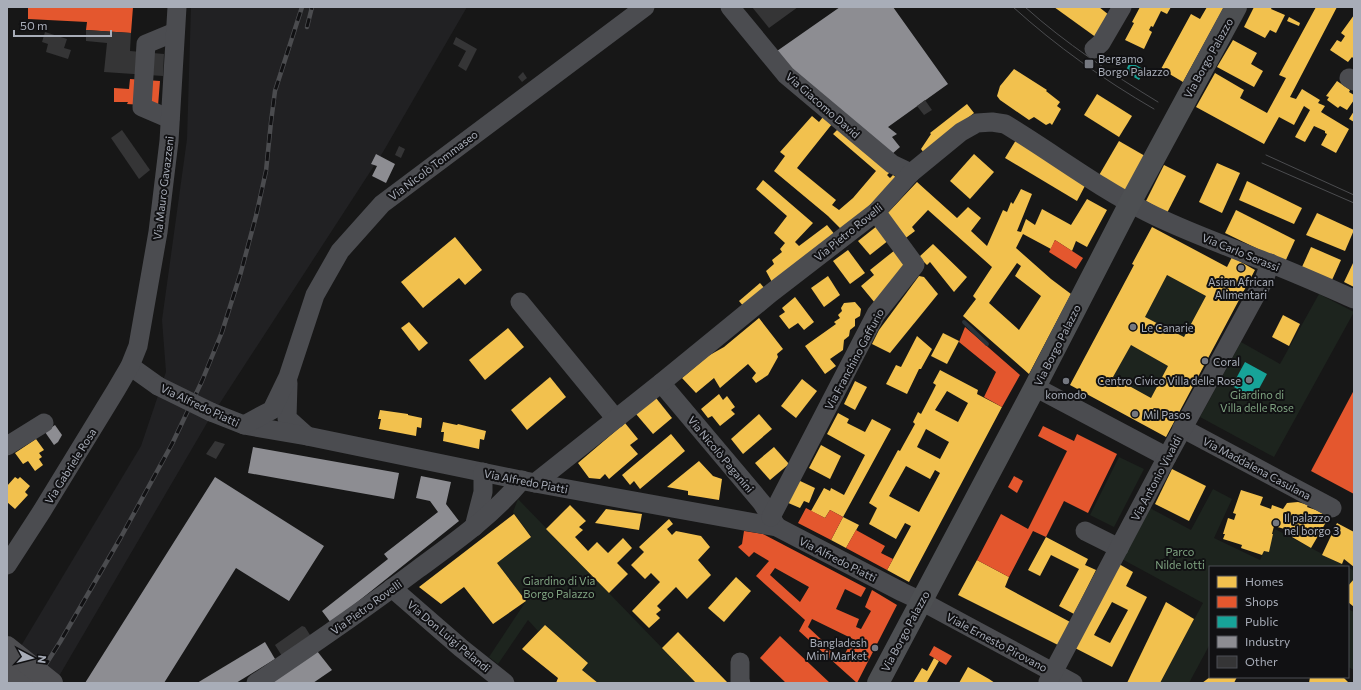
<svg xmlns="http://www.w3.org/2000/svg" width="1361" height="690" viewBox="0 0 1361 690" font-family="Commissioner,sans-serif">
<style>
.built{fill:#212123}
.green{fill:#1d241e}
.homes{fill:#f2c14e;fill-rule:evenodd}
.shops{fill:#e4572e;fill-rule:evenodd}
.public{fill:#17a398}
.industry{fill:#8d8d92}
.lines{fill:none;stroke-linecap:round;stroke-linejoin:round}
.stream{stroke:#2a3239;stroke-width:4}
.building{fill:#353536}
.minor{stroke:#4b4c50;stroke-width:19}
.major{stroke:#4d4f52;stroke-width:22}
.highway{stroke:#4e4e51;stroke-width:22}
.tram{stroke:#4b4c4f;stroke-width:1}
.rail-casing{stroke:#4b4c4f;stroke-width:4.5}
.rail{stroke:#111113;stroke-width:3;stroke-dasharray:9;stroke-linecap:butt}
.minor-bridge{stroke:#4b4c50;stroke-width:19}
.highway-bridge{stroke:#4e4e51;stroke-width:22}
.poi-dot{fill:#757880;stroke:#111113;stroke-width:1.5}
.labels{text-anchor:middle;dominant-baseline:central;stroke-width:4;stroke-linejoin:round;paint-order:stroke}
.poi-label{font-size:11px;fill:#a8adb8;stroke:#111113;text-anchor:start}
.street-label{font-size:11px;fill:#a8adb8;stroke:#111113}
.park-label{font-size:11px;fill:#7fa381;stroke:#111113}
</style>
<rect width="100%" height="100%" fill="#171717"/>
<polygon class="built" points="191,7 467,7 383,152 207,423 55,683 7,683 7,652 21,646 141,446 166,372 162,320 187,139"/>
<g class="green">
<polygon points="1167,275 1206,296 1184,337 1145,317"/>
<polygon points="1319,294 1354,312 1274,457 1200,417 1241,342 1280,364"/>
<polygon points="1131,345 1168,366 1151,398 1113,377"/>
<polygon points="1119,457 1144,469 1114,527 1090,515"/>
<polygon points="1213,489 1232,499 1214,538 1260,560 1275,529 1347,567 1210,567 1210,644 1189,683 1160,683 1203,603 1120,558 1148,507 1191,530"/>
<polygon points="518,499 696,683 598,683 582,670 587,663 545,626 538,631 528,620 498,664 489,657 526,601 497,563 498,560 531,536 513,512"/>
<polygon points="1348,567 1354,571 1354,578 1348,591"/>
<polygon points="1348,609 1354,612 1354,670 1348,667"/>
</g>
<g class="homes">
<polygon points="1054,7 1099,7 1109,15 1097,38"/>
<polygon points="1140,7 1171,7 1167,14 1161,11 1153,27 1151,26 1149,30 1152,32 1144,49 1125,40 1134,23 1132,22"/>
<polygon points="1207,7 1224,7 1183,82 1161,69 1191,14 1200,19"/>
<polygon points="1254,7 1272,7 1271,9 1285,15 1276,33 1270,30 1265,38 1244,27"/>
<polygon points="1316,7 1337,7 1290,97 1296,99 1302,89 1320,100 1318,103 1325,106 1321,112 1349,129 1336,153 1321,145 1327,134 1325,133 1325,131 1314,126 1305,142 1295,137 1310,110 1304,106 1294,125 1279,117 1264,144 1196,107 1215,73 1244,90 1240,98 1267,113 1286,78 1279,75"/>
<polygon points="1354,15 1354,57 1353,58 1352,57 1348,62 1330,50 1337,40 1341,42 1345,36 1341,33"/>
<polygon points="1289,17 1300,23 1299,26 1287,21"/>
<polygon points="1233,40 1257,53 1251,64 1263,71 1254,87 1217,67"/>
<polygon points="1014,69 1047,90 1046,91 1060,102 1057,106 1061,109 1052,125 1050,123 1046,125 1034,117 1029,120 1000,100 997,96 1000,86"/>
<polygon points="1337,81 1350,90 1349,92 1354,95 1354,100 1347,110 1340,106 1338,108 1327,100 1329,97 1326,96"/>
<polygon points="1097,94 1132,116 1119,137 1084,115"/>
<polygon points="967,104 974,113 924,153 921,149 931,134 930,133"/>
<polygon points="1354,111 1354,122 1349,119"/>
<polygon points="812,116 819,122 823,117 832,124 797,168 836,200 832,205 839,210 853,198 876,171 833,134 838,129 890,172 887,175 890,178 893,175 897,178 868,213 842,230 828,216 774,171 785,156 780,152"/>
<polygon points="1016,140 1087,182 1077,201 1005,158"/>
<polygon points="1119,141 1145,156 1125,193 1098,177"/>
<polygon points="974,154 994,172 970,199 950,181"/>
<polygon points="1217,163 1240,173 1222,213 1199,202"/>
<polygon points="1164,165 1186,176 1167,213 1146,201"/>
<polygon points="763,180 813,223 795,242 799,246 827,225 836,236 773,284 766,271 774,264 772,260 782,252 780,249 785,243 774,233 787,216 756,189"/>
<polygon points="1247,181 1302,208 1294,224 1239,200"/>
<path d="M917 182 957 218 968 207 981 218 971 231 987 246 1003 210 1007 212 1011 202 1013 204 1021 189 1032 194 1017 231 1021 232 1026 219 1035 225 1042 209 1071 225 1087 199 1107 210 1087 247 1076 241 1072 251 1055 240 1051 249 1023 234 1016 248 1051 279 1071 294 1029 374 963 316 976 299 973 296 992 267 928 210 912 227 915 231 903 240 884 217ZM1017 263 1021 266 1015 276 1041 296 1019 330 989 303Z"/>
<polygon points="1236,210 1295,240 1285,262 1225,233"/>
<polygon points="1317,213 1354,230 1345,251 1306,235"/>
<polygon points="877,226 889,240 870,255 858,241"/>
<path d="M1152 227 1227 267 1232 257 1255 270 1166 437 1070 385 1134 265 1132 264ZM1167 275 1206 296 1184 337 1145 317ZM1131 345 1168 366 1151 398 1113 377Z"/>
<polygon points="455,237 482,270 465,285 459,278 423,308 401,282"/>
<polygon points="933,244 967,277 954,292 930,262 927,265 919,257"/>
<polygon points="1311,247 1341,260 1332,280 1302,267"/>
<polygon points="848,250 865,273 850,284 833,261"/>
<polygon points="895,250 908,266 875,303 861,286 874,275 870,270"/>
<polygon points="1354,261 1354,287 1344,282"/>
<polygon points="828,276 840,295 824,307 811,288"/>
<polygon points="919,276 924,277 938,294 890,353 872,344 879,330"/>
<polygon points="760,283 766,290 745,308 739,301"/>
<polygon points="795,297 814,322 804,330 798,323 789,329 779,316 785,312 782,308"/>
<polygon points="855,302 861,309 860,316 855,319 855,326 850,330 849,336 844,340 843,350 830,359 836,366 825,374 805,346 836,324 834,322 840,318 838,315 842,311 841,308 844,303"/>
<polygon points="1283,315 1300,324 1289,346 1272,337"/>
<polygon points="759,318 783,349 777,354 778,357 768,375 756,383 752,378 756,373 748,364 720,388 714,378 696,393 682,378 708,356 724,347"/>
<polygon points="409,322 428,343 419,351 401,328"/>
<polygon points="508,328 524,347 485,380 469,360"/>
<polygon points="943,333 959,341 947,364 931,356"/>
<polygon points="917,336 932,349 921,369 919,369 907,394 886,384 896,365 901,367"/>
<path d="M940 370 978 390 977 394 1002 407 909 582 887 570 911 526 905 523 896 539 869 524 877 508 869 503 898 450 900 451 915 424 913 422 918 412 921 414 932 393 936 385 933 383ZM947 391 968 403 958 422 935 410ZM926 429 949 442 940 459 917 447ZM906 466 930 479 935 470 940 473 919 512 889 496Z"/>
<polygon points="550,377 566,397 527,430 511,410"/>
<polygon points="802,379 817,391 796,418 781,406"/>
<polygon points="855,381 867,387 855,410 844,404"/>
<polygon points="719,394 723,400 727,396 735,407 731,410 735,414 720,426 712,416 708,418 701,409"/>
<polygon points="656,398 672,418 653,434 636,414"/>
<polygon points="380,410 408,414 408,415 422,418 421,428 417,427 416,436 379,429 381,419 378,419"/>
<polygon points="838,413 849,419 847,423 865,432 872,419 891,429 843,517 859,525 846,548 831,540 843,517 830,510 825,518 811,511 824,488 830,491 831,488 844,495 865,455 827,434"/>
<polygon points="759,414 772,429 743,454 731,439"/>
<polygon points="443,422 457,425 458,424 486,431 484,440 480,439 479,449 443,441 444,432 441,432"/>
<polygon points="625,423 638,439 630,445 638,454 609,479 605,474 600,479 589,478 578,463"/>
<polygon points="671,434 685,451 640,489 634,481 630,485 622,475"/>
<polygon points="36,439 44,450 39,453 42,457 39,459 43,465 35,471 28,461 23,464 15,453"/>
<polygon points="821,445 841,456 830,479 809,468"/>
<polygon points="774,447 789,464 770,480 755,463"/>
<polygon points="699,461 713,476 722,479 719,500 688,495 688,491 667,487"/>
<polygon points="1172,469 1206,486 1189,521 1155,504"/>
<polygon points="15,477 18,479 20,477 30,486 25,492 28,495 15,509 7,502 7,486"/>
<polygon points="798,480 815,488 809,503 804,501 800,508 786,502"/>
<polygon points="1241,490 1263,497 1260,505 1271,509 1272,505 1283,509 1287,503 1298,502 1308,505 1307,507 1316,510 1329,517 1311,548 1292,537 1295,532 1274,526 1272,534 1273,534 1269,552 1264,551 1262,555 1241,548 1242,545 1223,539 1225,534 1223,534 1228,518 1234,520 1236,514 1233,513"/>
<polygon points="570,505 586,521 579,527 583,530 575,537 588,551 597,542 608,553 623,538 632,548 617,563 628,574 609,593 546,529"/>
<polygon points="606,509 642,514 639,530 595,523"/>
<polygon points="514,514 531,537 497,563 526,601 493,624 464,587 441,604 419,587"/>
<polygon points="669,519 673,524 667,529 672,535 676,531 701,536 710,547 698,560 711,575 687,599 676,587 657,606 661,610 656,614 660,618 649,628 632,611 660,582 651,573 645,579 631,565 644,552 639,547"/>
<polygon points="1337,523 1354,532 1354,567 1344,559 1342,564 1322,555"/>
<polygon points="1046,537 1088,559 1085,565 1096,570 1074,614 1059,606 1079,569 1051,555 1040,576 1028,570"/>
<polygon points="977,560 1009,577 1005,587 1072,623 1060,646 958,595"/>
<path d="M1119 564 1133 572 1126 586 1147 597 1112 667 1075 648ZM1112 602 1128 610 1110 643 1094 635Z"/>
<polygon points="736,577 751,591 724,622 708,608"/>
<polygon points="1354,579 1354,607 1348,602 1348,586"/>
<polygon points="1166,602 1194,619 1160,683 1127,683"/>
<polygon points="545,625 588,663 582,670 598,683 556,683 558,678 522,649"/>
<polygon points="678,632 728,683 696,683 662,648"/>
<polygon points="934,658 939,661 927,682 929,683 913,683 922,668 927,671"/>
<polygon points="968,667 989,679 995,683 959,683"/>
<polygon points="1210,677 1237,677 1234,683 1202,683"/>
<polygon points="1310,677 1343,677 1349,683 1309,683"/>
</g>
<g class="shops">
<polygon points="28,7 133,7 131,33 86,30 87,22 28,19"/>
<polygon points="130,79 160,81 158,106 127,104 128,102 114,102 114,88 129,89"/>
<polygon points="1055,240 1083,258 1076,269 1049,252"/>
<polygon points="965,327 1020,375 1002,407 984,397 996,372 959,342"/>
<polygon points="1354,390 1354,494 1311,471"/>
<polygon points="1043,426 1074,441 1077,434 1117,454 1088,513 1064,501 1046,537 1033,531 1009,577 977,560 1001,514 1028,529 1067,451 1038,436"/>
<polygon points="1014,476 1023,481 1017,493 1008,487"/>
<polygon points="806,508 825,518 830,510 843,517 831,540 798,523"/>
<polygon points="856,530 885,546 881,553 893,559 887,570 846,548"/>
<path d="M744 531 763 534 866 588 861 597 845 589 836 609 859 619 856 627 861 629 871 611 865 607 872 590 897 605 857 683 799 631 805 620 756 576 769 561 754 552 749 557 738 547 742 544ZM775 568 809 587 800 602 770 575ZM812 619 853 639 842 659 808 627Z"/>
<polygon points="780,636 830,683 786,683 760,658"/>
<polygon points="934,646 952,656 946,665 929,655"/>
</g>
<g class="public">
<polygon points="1130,62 1145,70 1139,80 1125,72"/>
<polygon points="1245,362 1267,374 1254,398 1232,386"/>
</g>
<g class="industry">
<polygon points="840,7 893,7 948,84 888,127 897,134 892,137 900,147 892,154 791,68 777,51"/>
<polygon points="376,154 395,164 386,183 372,176 377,166 371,164"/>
<polygon points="55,425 62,435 58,442 54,445 45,432"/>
<polygon points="253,447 399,473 394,499 248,473"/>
<polygon points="421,476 451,482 446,504 459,521 331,623 322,611 388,559 384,554 438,512 430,501 416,498"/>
<polygon points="215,477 324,546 289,601 236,568 164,683 85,683"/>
<polygon points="265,642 275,659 236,683 197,683"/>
<polygon points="317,651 332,670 313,683 267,683"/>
</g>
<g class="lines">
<polyline class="stream" points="964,322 987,344"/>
</g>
<g class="building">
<polygon points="752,7 798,7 769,28"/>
<polygon points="86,30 131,33 130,51 164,54 163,76 104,72 107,43 86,41"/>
<polygon points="45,32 67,39 64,48 71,50 68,59 46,52 48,44 42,42"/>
<polygon points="456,37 477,49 466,71 458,66 466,51 453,44"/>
<polygon points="523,72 527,78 522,82 518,77"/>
<polygon points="925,100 932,110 924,115 917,106"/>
<polygon points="122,130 150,170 139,179 111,138"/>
<polygon points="399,146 405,149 401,158 395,155"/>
<polygon points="215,441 225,444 216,459 206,454"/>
<polygon points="302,626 305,627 310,635 282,656 275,645"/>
</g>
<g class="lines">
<g class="minor">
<polyline points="730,7 786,75 892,164 911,173"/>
<polyline points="1094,49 1101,43 1122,7"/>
<polyline points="1349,78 1354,81"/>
<polyline points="170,119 142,107 146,44 175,32"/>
<polyline points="520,302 616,419"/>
<polyline points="130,366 158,386"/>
<polyline points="288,383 287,418 307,436"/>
<polyline points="661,383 762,503 777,527"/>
<polyline points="1035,387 1167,457"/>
<polyline points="211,412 244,425 307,436 535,483 777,527 902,592 921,601 1073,683"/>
<polyline points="244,425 272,410 288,377 315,295 340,251 382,204 645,7"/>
<polyline points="1182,428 1332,508"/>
<polyline points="7,446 44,423"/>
<path d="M535 483 661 383 771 293 876 212 911 173 961 132 977 123 992 122 1005 124C1053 153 1097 187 1147 212 1182 230 1220 243 1256 258 1289 270 1322 285 1354 299"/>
<polyline points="771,517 876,314 915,265 876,212"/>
<polyline points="474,527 483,492 483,472"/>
<polyline points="1085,531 1119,548"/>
<polyline points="7,565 42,511 116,390 130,366 138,346 158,232 169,141 177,7"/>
<polyline points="392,588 461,648 505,683"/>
<polyline points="740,662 740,682 741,683"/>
<polyline points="1048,682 1167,457 1264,280 1270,263"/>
<path d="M256 683C311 646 365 609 418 569 455 542 492 516 522 480"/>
</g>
<polyline class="major" points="878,683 1035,387 1130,203 1236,7"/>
<polyline class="highway" points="7,668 26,683"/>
<g class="tram">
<path d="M1013 7C1056 46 1104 80 1154 109"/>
<path d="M1025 7C1065 43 1112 74 1158 102"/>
<polyline points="1266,155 1354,195"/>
<polyline points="1262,163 1354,203"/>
</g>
<g class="rail-casing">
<g id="rail">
<polyline points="307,27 312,7"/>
<polyline points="34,683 60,642 121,537 172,444 202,381 222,332 241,272 256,216 266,171 271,122 275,91 302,7"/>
</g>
</g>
<use href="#rail" class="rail"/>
<polyline class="minor-bridge" points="158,386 211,412"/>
<polyline class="highway-bridge" points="7,647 52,683"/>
</g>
<g class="poi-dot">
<rect x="1084" y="59" width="10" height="10" rx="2"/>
<circle cx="1241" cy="268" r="4"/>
<circle cx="1133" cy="327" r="4"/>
<circle cx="1205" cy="361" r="4"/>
<circle cx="1249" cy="380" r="4"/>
<circle cx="1066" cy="381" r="4"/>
<circle cx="1135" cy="414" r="4"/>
<circle cx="1276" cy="523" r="4"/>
<circle cx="875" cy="648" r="4"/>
</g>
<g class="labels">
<g class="poi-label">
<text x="1098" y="58">Bergamo<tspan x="1098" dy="13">Borgo Palazzo</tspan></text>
<text x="1241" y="281" text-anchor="middle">Asian African<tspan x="1241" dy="13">Alimentari</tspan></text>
<text x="1141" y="327">Le Canarie</text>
<text x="1213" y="361">Coral</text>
<text x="1241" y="380" text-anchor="end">Centro Civico Villa delle Rose</text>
<text x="1066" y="394" text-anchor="middle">komodo</text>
<text x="1143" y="414">Mil Pasos</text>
<text x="1284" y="517">Il palazzo<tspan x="1284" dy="13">nel borgo 3</tspan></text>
<text x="867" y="642" text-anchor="end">Bangladesh<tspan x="867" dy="13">Mini Market</tspan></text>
</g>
<g class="street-label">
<text transform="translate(1208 58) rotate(-61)">Via Borgo Palazzo</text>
<text transform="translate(823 105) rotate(41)">Via Giacomo David</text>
<text transform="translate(433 165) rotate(-37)">Via Nicolò Tommaseo</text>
<text transform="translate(163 188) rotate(-83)">Via Mauro Gavazzeni</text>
<text transform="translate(848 232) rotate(-39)">Via Pietro Rovelli</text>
<text transform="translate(1241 252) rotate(22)">Via Carlo Serassi</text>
<text transform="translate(1057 345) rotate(-63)">Via Borgo Palazzo</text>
<text transform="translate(854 359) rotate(-62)">Via Franchino Gaffurio</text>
<text transform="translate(200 405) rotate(25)">Via Alfredo Piatti</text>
<text transform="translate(721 454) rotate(50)">Via Nicolò Paganini</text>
<text transform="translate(70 466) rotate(-58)">Via Gabriele Rosa</text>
<text transform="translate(1257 468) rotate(28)">Via Maddalena Casulana</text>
<text transform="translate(1156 478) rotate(-62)">Via Antonio Vivaldi</text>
<text transform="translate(526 481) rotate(11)">Via Alfredo Piatti</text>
<text transform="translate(838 559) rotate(27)">Via Alfredo Piatti</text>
<text transform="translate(366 607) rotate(-36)">Via Pietro Rovelli</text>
<text transform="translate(905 631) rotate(-62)">Via Borgo Palazzo</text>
<text transform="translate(449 636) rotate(40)">Via Don Luigi Pelandi</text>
<text transform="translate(997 642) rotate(28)">Viale Ernesto Pirovano</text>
</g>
<g class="park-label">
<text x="1257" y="394">Giardino di<tspan x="1257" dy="13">Villa delle Rose</tspan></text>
<text x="1180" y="551">Parco<tspan x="1180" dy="13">Nilde Iotti</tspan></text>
<text x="559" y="580">Giardino di Via<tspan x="559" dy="13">Borgo Palazzo</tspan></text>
</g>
</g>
<rect width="1361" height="690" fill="none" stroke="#a8adb8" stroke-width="16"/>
<rect x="1209" y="566" width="140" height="112" fill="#111113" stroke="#4d4f55"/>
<rect x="1217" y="576" width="20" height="12" fill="#f2c14e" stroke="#4d4f55"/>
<text x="1245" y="586" font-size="12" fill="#a8adb8">Homes</text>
<rect x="1217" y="596" width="20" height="12" fill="#e4572e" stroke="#4d4f55"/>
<text x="1245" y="606" font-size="12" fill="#a8adb8">Shops</text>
<rect x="1217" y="616" width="20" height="12" fill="#17a398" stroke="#4d4f55"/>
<text x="1245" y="626" font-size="12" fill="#a8adb8">Public</text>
<rect x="1217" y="636" width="20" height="12" fill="#8d8d92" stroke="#4d4f55"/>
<text x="1245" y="646" font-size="12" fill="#a8adb8">Industry</text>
<rect x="1217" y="656" width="20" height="12" fill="#353536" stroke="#4d4f55"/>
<text x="1245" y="666" font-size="12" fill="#a8adb8">Other</text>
<g transform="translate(32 658) rotate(97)" stroke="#111113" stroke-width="3" paint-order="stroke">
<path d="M0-3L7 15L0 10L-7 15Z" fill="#a8adb8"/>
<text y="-6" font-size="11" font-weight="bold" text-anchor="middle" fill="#a8adb8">N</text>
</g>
<path d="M14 30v6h97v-6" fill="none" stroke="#a8adb8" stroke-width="2"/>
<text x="20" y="30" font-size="12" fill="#a8adb8" stroke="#111113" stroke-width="3" paint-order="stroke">50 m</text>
</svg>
